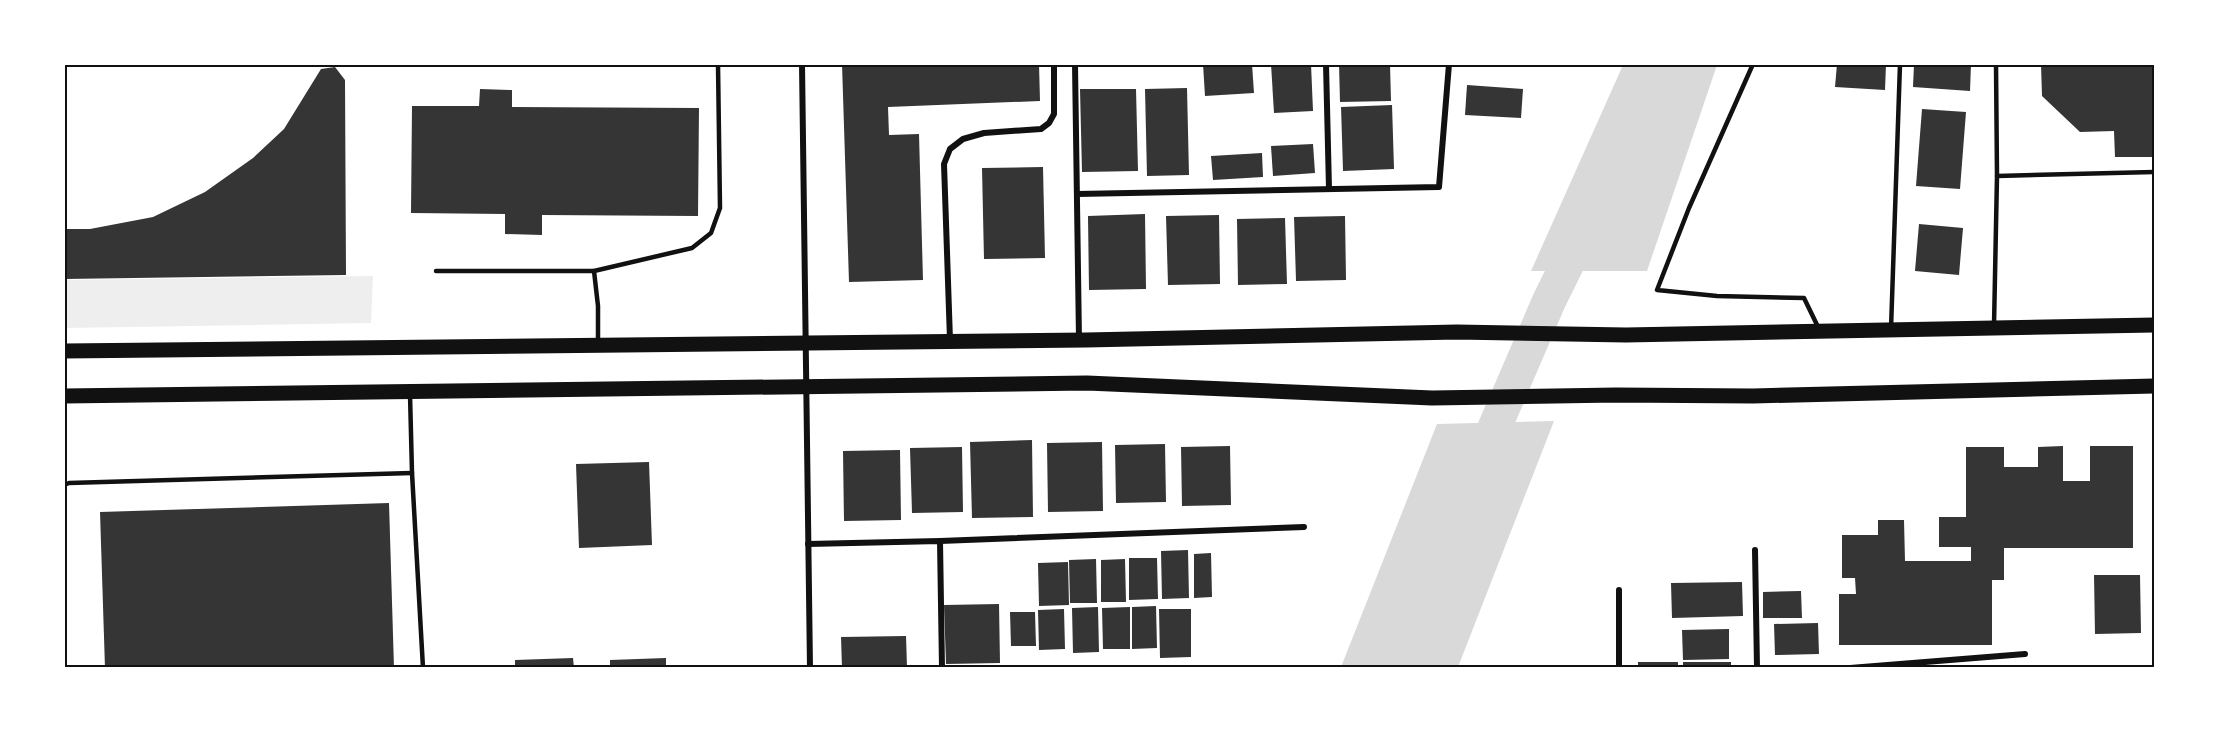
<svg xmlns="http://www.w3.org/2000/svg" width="2219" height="732" viewBox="0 0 2219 732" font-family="'Playfair Display',serif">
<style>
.green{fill:#eee}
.water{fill:#d9d9d9}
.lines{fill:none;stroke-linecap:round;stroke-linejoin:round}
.canal{stroke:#d9d9d9;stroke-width:34}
.building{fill:#353535}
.service{stroke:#111;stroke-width:4.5}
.minor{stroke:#111;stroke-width:6}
.primary{stroke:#111;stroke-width:15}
.neatline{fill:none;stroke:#111;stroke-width:2}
</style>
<rect width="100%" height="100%" fill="#fff"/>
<polygon class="green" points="373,276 371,323 65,328 65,280"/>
<g class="water">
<polygon points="1623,65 1717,65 1647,271 1531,271"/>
<polygon points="1554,421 1458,667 1341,667 1437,424"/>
</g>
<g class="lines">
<polyline class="canal" points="1478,466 1549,301 1585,228"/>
</g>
<g class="building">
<polygon points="842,64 1039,64 1040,101 888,107 889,135 919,134 923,280 849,282"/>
<polygon points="1203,64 1252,64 1254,93 1205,96"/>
<polygon points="1271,64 1311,64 1313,111 1274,113"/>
<polygon points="1339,64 1390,64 1391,101 1340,102"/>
<polygon points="1837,64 1886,64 1885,90 1835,87"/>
<polygon points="1914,64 1971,64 1970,91 1913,87"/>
<polygon points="2041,64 2154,64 2154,157 2115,157 2114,131 2080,132 2042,96"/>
<polygon points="335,67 345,80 346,275 64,279 64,229 90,229 153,217 205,192 253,158 284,129 321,69"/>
<polygon points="1467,85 1523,89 1521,118 1465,115"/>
<polygon points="1187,88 1189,175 1147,176 1145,89"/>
<polygon points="480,89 512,90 512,107 699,108 698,216 542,215 542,235 505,234 505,214 411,213 412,106 479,106"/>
<polygon points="1080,89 1136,89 1138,171 1082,172"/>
<polygon points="1392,105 1394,169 1343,171 1341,107"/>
<polygon points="1922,109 1966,112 1960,189 1916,186"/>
<polygon points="1313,144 1315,173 1273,176 1271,146"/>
<polygon points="1262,153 1263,177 1213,180 1211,156"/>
<polygon points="1043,167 1045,258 984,259 982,168"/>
<polygon points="1145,214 1146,289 1089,290 1088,216"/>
<polygon points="1219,215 1220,284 1168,285 1166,216"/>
<polygon points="1345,216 1346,280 1296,281 1294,217"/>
<polygon points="1285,218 1287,284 1238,285 1237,219"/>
<polygon points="1919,224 1963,228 1959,275 1915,271"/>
<polygon points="1032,440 1033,517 972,518 970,442"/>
<polygon points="1102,442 1103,511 1048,512 1047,443"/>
<polygon points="1165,444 1166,502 1116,503 1115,445"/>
<polygon points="1230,446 1231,505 1182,506 1181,447"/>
<polygon points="2063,446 2063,481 2090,481 2090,446 2133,446 2133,548 2004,548 2004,580 1992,580 1992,645 1839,645 1839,594 1856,594 1855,578 1842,578 1842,535 1878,535 1878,520 1904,520 1905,561 1971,561 1971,547 1939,547 1939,517 1966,517 1966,447 2004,447 2004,467 2038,467 2038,447"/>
<polygon points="962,447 963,512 912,513 910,448"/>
<polygon points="900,450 901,520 844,521 843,451"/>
<polygon points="649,462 652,545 579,548 576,464"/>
<polygon points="389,503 394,668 105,668 100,512"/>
<polygon points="1188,550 1189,598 1162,599 1161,551"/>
<polygon points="1211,553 1212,597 1194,598 1194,554"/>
<polygon points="1129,558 1157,558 1158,599 1129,600"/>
<polygon points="1096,559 1097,603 1070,603 1069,560"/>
<polygon points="1125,559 1126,602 1101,602 1101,560"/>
<polygon points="1068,562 1069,605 1039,606 1038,563"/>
<polygon points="2094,575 2140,575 2141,633 2095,634"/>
<polygon points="1742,582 1743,616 1672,618 1671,583"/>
<polygon points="1801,591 1802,618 1763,618 1763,592"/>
<polygon points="999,604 1000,663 946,664 944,605"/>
<polygon points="1156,606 1157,648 1132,649 1132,607"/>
<polygon points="1098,607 1099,652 1073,653 1072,608"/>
<polygon points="1130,607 1130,649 1103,649 1102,608"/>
<polygon points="1064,609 1065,649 1039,650 1038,610"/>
<polygon points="1159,609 1191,609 1191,657 1160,658"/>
<polygon points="1010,612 1035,612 1036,646 1011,646"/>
<polygon points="1818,623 1819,654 1775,655 1774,624"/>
<polygon points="1729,629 1729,659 1683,660 1682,630"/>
<polygon points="906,636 907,668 842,668 841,637"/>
<polygon points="573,658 574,668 515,668 515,660"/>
<polygon points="666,658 666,668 610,668 610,660"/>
<rect x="1638" y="662" width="40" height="6"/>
<rect x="1683" y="662" width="48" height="6"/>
</g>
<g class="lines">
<g class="service">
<polyline points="1753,64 1689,208 1657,290 1717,296 1804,298 1819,329"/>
<polyline points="1997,176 2154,172"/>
<polyline points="436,271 594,271 598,306 598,342"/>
<polyline points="594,271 692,248 711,233 720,208 718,64"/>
<polyline points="1994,326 1997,176 1996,64"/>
<polyline points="1891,329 1900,64"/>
<polyline points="410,394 412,473 423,668"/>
<polyline points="64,485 69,483 412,473"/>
</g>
<g class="minor">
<polyline points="802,64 810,668"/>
<polyline points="1075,64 1079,340"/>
<polyline points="1326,64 1329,189"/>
<polyline points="1077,194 1439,187 1449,64"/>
<polyline points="950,340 944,164 950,149 963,139 984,133 1041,129 1049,123 1054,114 1054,64"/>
<polyline points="940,541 1304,527"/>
<polyline points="808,544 940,541 942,668"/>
<polyline points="1755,550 1757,668"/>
<polyline points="1619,590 1619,668"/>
<polyline points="1850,668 2025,654"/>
</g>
<g class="primary">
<polyline points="64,351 1086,340 1457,332 1626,335 2154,325"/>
<polyline points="64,396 1087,383 1432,398 1616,395 1753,396 2154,386"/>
</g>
</g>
<rect width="2219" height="732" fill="none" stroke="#ffffff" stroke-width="132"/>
<rect x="66" y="66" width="2087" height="600" class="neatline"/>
</svg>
